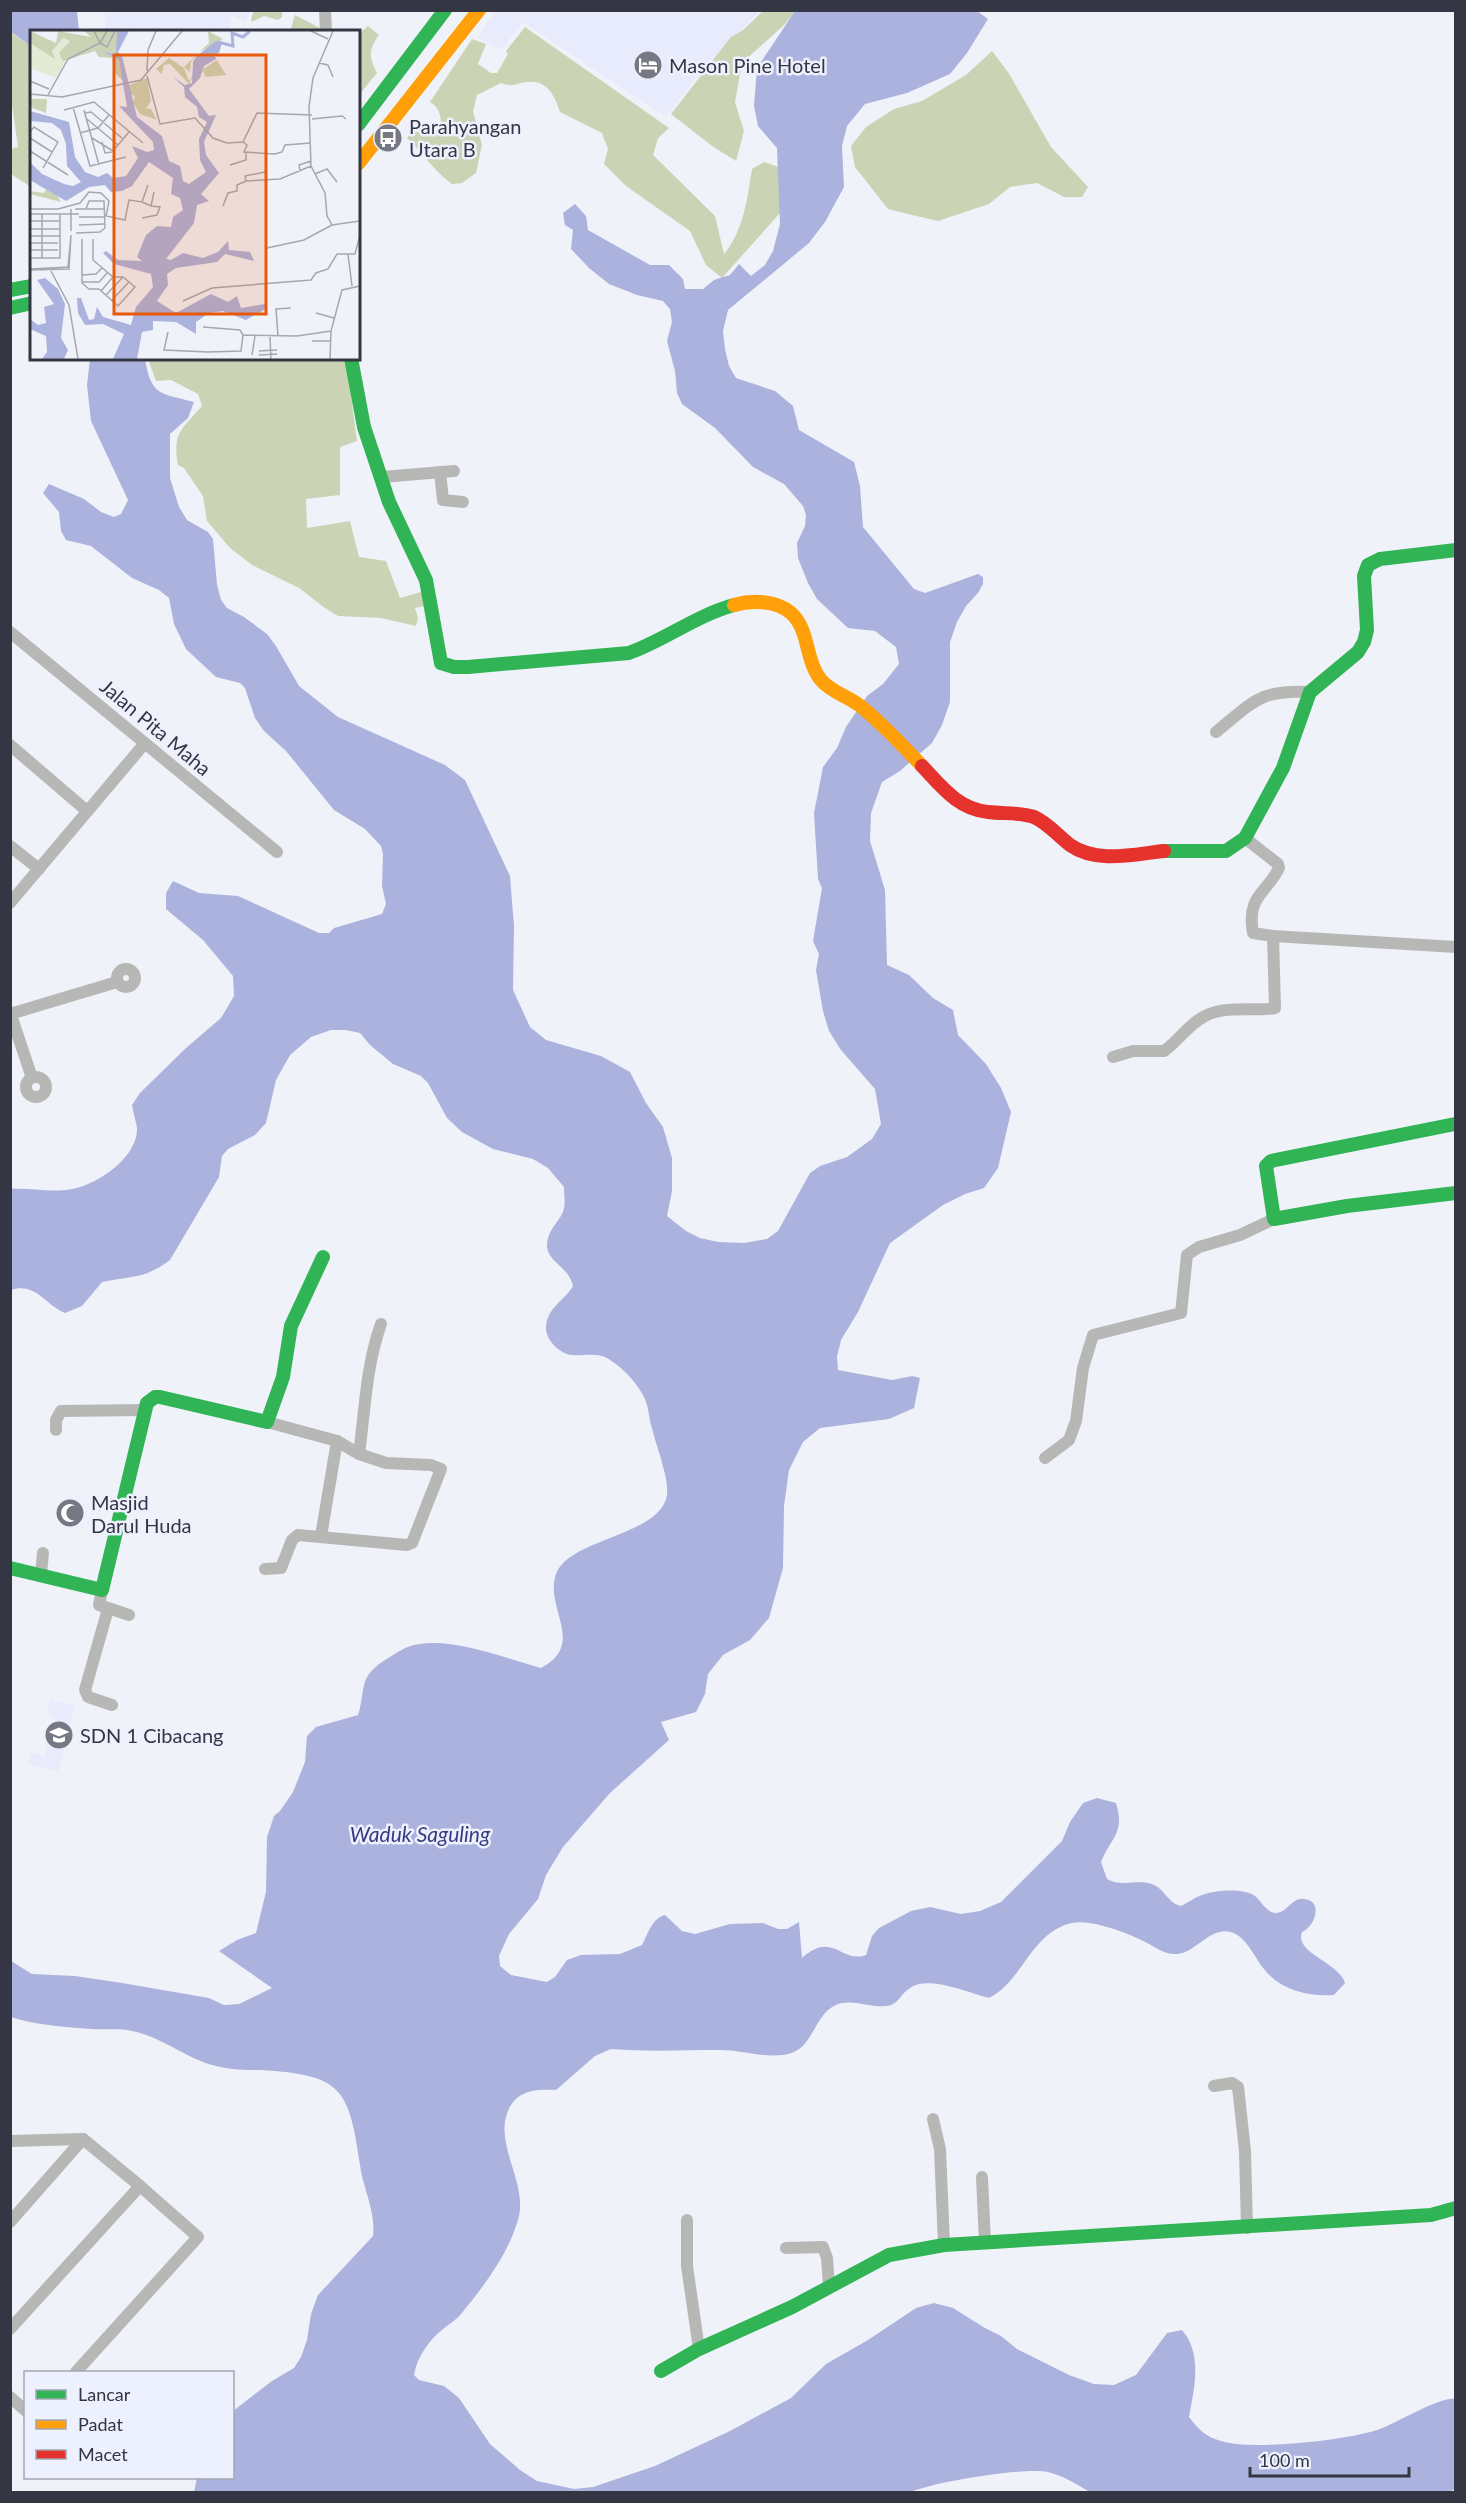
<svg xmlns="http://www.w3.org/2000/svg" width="1466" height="2503" viewBox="0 0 1466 2503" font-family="Lato,sans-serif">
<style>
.built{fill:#e8ebfc}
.forest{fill:#cad3b4}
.water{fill:#abb2dd}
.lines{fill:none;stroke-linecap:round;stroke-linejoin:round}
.street{stroke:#b7b8b6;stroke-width:12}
.fast{stroke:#30b455;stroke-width:14}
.slow{stroke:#ff9f0a;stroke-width:14}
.jam{stroke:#e5322d;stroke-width:14}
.labels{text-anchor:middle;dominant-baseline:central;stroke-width:5;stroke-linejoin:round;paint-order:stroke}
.poi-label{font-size:20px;fill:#343743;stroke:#edf0fd;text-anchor:start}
.street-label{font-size:20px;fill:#343743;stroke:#edf0fd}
.water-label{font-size:21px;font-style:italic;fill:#383b81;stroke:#edf0fd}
.inset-river{fill:none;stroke:#abb2dd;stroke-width:3}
.inset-road{fill:none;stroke:#a5a7b1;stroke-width:1.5}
.view{fill:#e8590c;fill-opacity:0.15;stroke:#e8590c;stroke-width:3}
.inset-edge{fill:none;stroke:#343743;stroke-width:3}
</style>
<rect width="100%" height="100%" fill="#f0f2fa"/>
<g class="built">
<polygon points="105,11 105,10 250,11 246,22 230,15 230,32 105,31"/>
<polygon points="496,11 759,11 695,79 666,117 523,22 501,50 477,37"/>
<polygon points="50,1700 75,1706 58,1771 28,1764 31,1753 45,1756 55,1716 47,1714"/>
</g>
<g class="forest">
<polygon points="254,10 282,11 282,17 278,20 264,16 252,22 251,19"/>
<polygon points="763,11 796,11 784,25 742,63 735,102 744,131 736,161 712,146 671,114 731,37 743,30"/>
<polygon points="295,15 320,28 319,31 298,31 291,28"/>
<path d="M368 26 379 35C368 50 369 57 377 73L359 95V34Z"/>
<path d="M525 27 669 128 658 138 653 155 715 216 724 254C744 230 747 199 752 169L764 162 782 168 788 204 722 278 706 265 690 231 626 186 604 164 608 149 602 133 560 112C555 97 548 80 528 82 515 83 515 88 501 83L477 95 473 111 482 145 476 173 462 183 452 184C433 170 424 154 407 138L411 132H441C441 120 442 109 430 102L472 39 486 44 478 64 491 73H497L508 54 506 51Z"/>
<polygon points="10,32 31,46 31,187 11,174 11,149 18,147 11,98"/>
<polygon points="992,51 1008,72 1051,147 1088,187 1082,197 1064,197 1037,183 1010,187 989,204 938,221 908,214 888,209 855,167 851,146 866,127 894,109 922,101 966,75"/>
<path d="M148 359H346L357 441 340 447V495L306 499 307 528 350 521 359 557 386 561 400 598 421 592 425 606 415 608 418 618 416 626 381 618 338 616 325 608 299 588 252 565 230 548 207 521 203 496 184 468 178 465C172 433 182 429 202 406L198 394 171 380 156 381Z"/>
</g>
<g class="water">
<polygon points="10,11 77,11 79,31 32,32 31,46 11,32"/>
<path d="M795 11H977L988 19 967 53 950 74 907 93 865 104 847 126 842 146 844 187 825 222 809 243 728 310 723 331 725 349 729 366 736 378 775 391 793 406 799 430 854 462 860 486 863 527 914 589 925 593 978 574 983 577V584L978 593 966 606 957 622 950 642V702L942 725 932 743 900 771 882 782 871 813 870 841 885 890 887 965 909 975 933 998 953 1010 958 1035 986 1064 1001 1088 1011 1112 998 1168 984 1188 965 1194 943 1205 890 1243 858 1312 841 1340 837 1357 838 1370 892 1380 912 1376 920 1378 914 1408 889 1419 820 1428 803 1442 789 1470 784 1506 783 1568 769 1618 750 1640 723 1655 708 1674 705 1694 696 1712 661 1722 669 1740 610 1793 563 1847 546 1875 538 1899 509 1934 499 1956 500 1966 511 1975 547 1982 555 1977 567 1960 581 1955 620 1954 642 1945C648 1934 652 1918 665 1915L682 1931 695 1934 730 1924 763 1923 778 1929H787L799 1922 802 1958C833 1930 841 1964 866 1955L872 1936 879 1928 911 1911 930 1907 961 1914 980 1911 1001 1902 1062 1841 1070 1822 1083 1803 1097 1798 1116 1803C1125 1833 1112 1836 1101 1862L1107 1879C1123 1888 1138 1878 1154 1885 1165 1890 1168 1903 1181 1906 1189 1902 1197 1896 1205 1894 1218 1890 1244 1888 1255 1896 1261 1901 1267 1913 1276 1913 1287 1913 1292 1897 1304 1899 1324 1901 1315 1926 1302 1932 1294 1953 1339 1962 1345 1983L1334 1995C1309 1997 1280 1990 1264 1969 1254 1957 1247 1937 1231 1932 1209 1927 1196 1953 1177 1954 1165 1955 1157 1948 1147 1943 1130 1934 1092 1919 1072 1923 1031 1932 1023 1981 989 1998 968 1993 929 1975 910 1988 900 1994 899 2005 886 2006 870 2008 851 1998 836 2005 816 2013 814 2043 794 2052 773 2061 743 2050 721 2050 684 2050 648 2052 611 2049L595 2056 556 2090C539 2089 521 2089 511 2105 490 2139 527 2179 519 2216 510 2252 484 2286 461 2314 456 2320 449 2324 443 2329 429 2340 417 2357 414 2375L419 2380 444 2386 459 2398 490 2444 520 2470 537 2481 574 2489 593 2487 655 2466 730 2431 791 2398 826 2364 868 2340 916 2308 934 2303 953 2308 985 2328 1001 2336 1017 2349 1069 2375 1094 2384 1114 2385 1136 2375 1167 2333 1182 2330C1203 2354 1194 2389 1189 2417 1199 2430 1206 2437 1221 2441 1251 2451 1350 2440 1380 2429 1399 2422 1440 2396 1456 2399L1455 2489 1449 2492H1090C1076 2484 1064 2476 1048 2472 1024 2467 933 2482 911 2492H194L197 2478H232L233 2411 272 2381 294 2368 301 2357 307 2340 311 2314 318 2295 373 2236C376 2211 363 2189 360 2165 349 2087 341 2075 261 2070 248 2070 233 2070 220 2067 187 2060 163 2037 132 2031 119 2028 105 2030 91 2029 66 2027 34 2025 11 2017V1961L32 1974 75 1976 122 1983 209 1998 224 2005 239 2004 272 1988 219 1951 237 1940 256 1933 266 1892 267 1837 274 1816 280 1811 293 1792 305 1762 307 1736 316 1727 358 1715C362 1703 362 1689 366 1679 371 1669 381 1662 390 1657 398 1652 405 1647 414 1645 452 1636 504 1658 541 1668 587 1643 544 1609 556 1574 569 1538 661 1536 667 1495 669 1477 656 1446 652 1428 649 1420 649 1410 646 1402 644 1396 640 1390 637 1386 631 1376 617 1364 607 1358 595 1351 579 1358 567 1354 556 1350 545 1338 546 1326 548 1307 564 1301 573 1286 569 1267 549 1263 547 1247 546 1232 558 1223 563 1212 566 1204 564 1195 564 1187L548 1168 533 1159 493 1149 462 1132 447 1118 428 1083 421 1076 393 1064 370 1045 360 1033 346 1030H331L311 1037 290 1055 276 1080 266 1123 255 1135 228 1149 222 1156 219 1177 170 1260C145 1279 131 1276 102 1282L82 1306 65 1313C45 1305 36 1282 11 1290V1189C29 1188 47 1192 66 1190 93 1188 138 1159 137 1128 136 1121 133 1112 132 1105L140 1093 186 1048 221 1018 234 996 233 976 203 940 166 909V893L173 881 199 893 238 896 319 933H329L334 928 382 914 386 904 382 886 383 854 381 846 365 829 334 810 286 751 264 731 255 718 245 688 240 683 216 677 186 649 174 624 169 598 159 590 132 578 91 546 66 540 61 531 59 512 43 493 49 484 84 499 101 512 114 517 121 514 128 500 91 421 87 385 90 359H145C151 396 160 393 194 402L188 418 170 434V478L179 507 187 520 208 532 213 539 217 585 221 600 227 608 244 617 267 634 276 646 299 686 338 717 445 765 465 780 510 876 514 926 513 990 530 1027 546 1040 601 1056 630 1072 646 1103 663 1127 672 1158V1191L667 1216 686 1231 700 1238 718 1242 744 1243 767 1239 778 1231 810 1173 820 1166 847 1157 872 1139 881 1124 875 1089 841 1050 829 1031 823 1011 816 970 819 954 813 941 822 888 818 879 814 813 823 767 837 748 846 727 867 696 883 684 899 664 896 647 875 631 848 628 817 599 808 583 798 558 797 543 805 526 806 515 803 506 784 484 753 467 715 428 682 404 677 393 675 371 667 341 672 322 670 309 663 301 637 295 609 284 589 268 571 249 573 230 565 225 563 213 575 204 586 216 588 230 650 265H669L683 279 685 289H703L714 280 730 275 739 264 751 276 765 265 773 251 780 224 777 148 758 126 754 106 757 68Z"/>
</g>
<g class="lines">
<g class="street">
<polyline points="325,10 326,32"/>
<polyline points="440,472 443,500 463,502"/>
<polyline points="382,477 454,471"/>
<polyline points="10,632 277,852"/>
<path d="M1216 732C1253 702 1260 689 1310 692"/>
<polyline points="10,745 87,811"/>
<path d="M1245 838 1278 864 1279 868C1267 893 1246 896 1253 933L1273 936 1456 947"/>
<polyline points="10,846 39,869"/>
<polyline points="10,903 145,743"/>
<circle cx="126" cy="978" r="9"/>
<polyline points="10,1012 32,1078"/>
<polyline points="10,1014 117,982"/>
<path d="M1113 1057 1133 1051H1164C1177 1042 1186 1028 1200 1019 1221 1004 1252 1012 1275 1008L1273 936"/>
<circle cx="36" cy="1087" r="10"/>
<path d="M267 1422 337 1441 359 1454C365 1410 366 1366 381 1324"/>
<polyline points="56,1430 56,1420 61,1411 145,1410"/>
<polyline points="1045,1458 1069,1440 1076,1421 1083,1368 1093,1335 1181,1313 1187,1255 1199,1247 1240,1235 1274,1219"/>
<polyline points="321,1536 337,1441"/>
<polyline points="265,1569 281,1568 292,1540 298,1535 407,1545 412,1543 441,1469 431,1465 386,1463 359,1454"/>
<polyline points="41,1574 43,1553"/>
<polyline points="102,1590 99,1605 129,1615"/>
<polyline points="108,1609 85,1690 88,1697 112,1705"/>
<polyline points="1214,2086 1232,2083 1238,2087 1245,2151 1247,2228"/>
<polyline points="933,2119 940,2149 944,2245"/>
<polyline points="10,2141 83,2139 140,2186 198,2237 76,2372"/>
<polyline points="982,2177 985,2243"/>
<polyline points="687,2220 687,2266 699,2349"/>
<polyline points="10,2222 83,2139"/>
<polyline points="786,2248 823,2247 827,2258 829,2287"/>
<polyline points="10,2329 140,2186"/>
<polyline points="10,2397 26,2411"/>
</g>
<g class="fast">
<polyline points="358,125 445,10"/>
<polyline points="10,290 32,286"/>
<polyline points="10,308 32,303"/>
<path d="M351 358 364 427 389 502 426 580 441 663 454 667H468L629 653C665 640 697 615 734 605"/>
<polyline points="1164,851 1226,851 1245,838 1283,768 1310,692 1358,652 1364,642 1367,630 1364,576 1368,565 1380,559 1456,550"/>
<polyline points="1455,1124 1271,1161 1266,1166 1274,1219 1347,1206 1456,1193"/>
<polyline points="10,1568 102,1590 147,1403 155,1397 160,1397 267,1422 283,1377 291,1326 323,1257"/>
<polyline points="661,2371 699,2349 792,2307 889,2255 944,2245 1431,2215 1456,2208"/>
</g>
<g class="slow">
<polyline points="358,164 479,10"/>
<path d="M734 605C751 600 776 600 791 613 810 630 805 661 821 680 831 692 847 696 859 705 882 723 902 745 922 766"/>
</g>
<path class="jam" d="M922 766C942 787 958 809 988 812 1003 814 1019 812 1034 817 1048 823 1058 836 1070 845 1097 864 1134 854 1164 851"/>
</g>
<defs>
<g id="hotel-disc" transform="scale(1.5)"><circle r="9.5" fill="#767883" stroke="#edf0fd"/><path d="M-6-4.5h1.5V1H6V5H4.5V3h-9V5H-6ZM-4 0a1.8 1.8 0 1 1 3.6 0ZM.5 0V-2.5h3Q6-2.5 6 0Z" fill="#fff"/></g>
<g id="bus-disc" transform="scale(1.5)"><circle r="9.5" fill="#767883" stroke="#edf0fd"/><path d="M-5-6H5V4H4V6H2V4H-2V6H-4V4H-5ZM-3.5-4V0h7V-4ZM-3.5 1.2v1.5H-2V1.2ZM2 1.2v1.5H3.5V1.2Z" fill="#fff"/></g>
<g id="mosque-disc" transform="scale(1.5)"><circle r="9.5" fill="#767883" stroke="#edf0fd"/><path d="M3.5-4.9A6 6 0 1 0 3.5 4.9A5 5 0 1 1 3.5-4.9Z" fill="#fff"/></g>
<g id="school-disc" transform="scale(1.5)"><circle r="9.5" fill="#767883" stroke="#edf0fd"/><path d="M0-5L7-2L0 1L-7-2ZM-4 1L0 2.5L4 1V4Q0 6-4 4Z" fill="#fff"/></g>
</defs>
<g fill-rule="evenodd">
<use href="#hotel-disc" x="648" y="65"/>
<use href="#bus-disc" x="388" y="138"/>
<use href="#mosque-disc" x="70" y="1513"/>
<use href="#school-disc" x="59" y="1735"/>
</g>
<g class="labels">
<g class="poi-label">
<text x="669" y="65">Mason Pine Hotel</text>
<text x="409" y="126">Parahyangan<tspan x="409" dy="23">Utara B</tspan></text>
<text x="91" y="1502">Masjid<tspan x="91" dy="23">Darul Huda</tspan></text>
<text x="80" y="1735">SDN 1 Cibacang</text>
</g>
<g class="street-label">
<text transform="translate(156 727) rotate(40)">Jalan Pita Maha</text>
</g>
<g class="water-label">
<text x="420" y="1833">Waduk Saguling</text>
</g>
</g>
<g transform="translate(30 30)">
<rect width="330" height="330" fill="#f0f2fa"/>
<path d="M33 8 40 10 30 25 36 30 26 48 0 38V13L23 27 22 21Z" fill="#e3ead6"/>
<path d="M0 1 26 13 28 1 61 7 54 1H87V25L70 20 89 30 94 52 84 42 83 28 69 27 65 21 33 31 29 23 40 11 33 8 22 21 25 29 0 13ZM178 1 193 9 170 22 161 32 160 42 154 37 179 13ZM139 28 154 38 159 51 165 42 159 54 140 34 134 35 132 44 126 39ZM187 30 196 45 176 47 172 40ZM117 48 121 71 116 79H121L127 90 110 84 103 73 105 66 100 64 99 55ZM0 65 2 69H17L16 83 0 77ZM16 159 27 165 31 172 0 164V161L14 163Z" fill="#cad3b4"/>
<path d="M87 1H99L88 22 92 26 107 87 132 106 139 131 150 136 153 151 159 154 176 142 170 130 169 109 177 92 169 87 167 77 155 67 154 57 143 47 155 55 162 53 163 32 167 26 186 11 192 13 189 23 184 24 186 29 174 36 170 48 159 59 179 86 186 85 174 112 176 125 189 143 171 164 179 171 167 175 164 193 136 229 141 230 153 223 173 228 188 222 198 211 199 220 220 222 224 231 195 224 187 232 146 238 137 244 138 255 127 271 146 283 181 264 198 272 207 266 211 278 235 274 237 278 216 290 193 281 179 283 166 292V304L146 292 123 291V300L112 302 107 329H83L94 304 73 294 55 295 48 283 47 268H51L59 290 64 289 67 277 73 287 101 295 106 277 123 257 121 244 84 234 73 223 76 221 88 230 112 231 107 227 116 205 127 196 141 197 143 187 153 180 150 168 141 164 143 148 119 132 102 156 92 161 81 162 75 155 59 157 36 171 0 150V132L12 144 34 154 43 156 51 152 37 136 36 114 31 100 22 93 0 91V81L39 92 45 127 55 142 68 147 77 143 83 148 96 146 108 128 102 116 117 122 124 120 123 112 89 76 97 77 89 30 70 20 86 25ZM15 248 28 259 35 274 31 308 38 320 34 329H12L17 322 16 306 0 299V289L8 295 16 293 14 277 24 274 7 250Z" fill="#abb2dd"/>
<path class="inset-river" d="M188 12 203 16 202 3 213 7 220 1"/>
<path class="inset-road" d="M77 1 70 13 77 17 85 1M281 1 298 9M303 1 283 48 279 77 281 136 295 163 297 186 302 195 330 191M289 33 298 35 303 47M117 41 118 20 126 1M117 46 130 94 165 88 183 108 197 113 213 112 227 83 282 85M0 51 19 59M0 64 32 67 111 50 152 1M18 65 38 29 70 13 64 1M43 77 60 136 96 127M34 80 64 72 113 113M54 80 69 135M55 83 61 82 93 109M57 89 88 115M282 89 312 86 316 89M0 102 4 97 28 112 13 138M50 103 68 98 79 85M0 108 22 122M62 108 83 121M72 112 75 123 82 122M213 112 217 115 214 122 245 124 252 122 255 115 281 113M0 121 38 145M83 121 99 102M200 135 216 130V122M270 141 269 135 281 131M235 142 215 146 216 151 250 149 281 136M285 144 297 139 307 152M112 172 121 176 124 162M193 176 198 163 207 161V155L216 151M0 179H28L50 173 59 162 71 163 79 171 76 186 95 190 99 170 112 172 118 155M41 179V201M45 179H74M0 184H49M12 184V228M49 187H74M112 188 127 185 130 177 121 176M0 191H30M49 195 74 194M0 199H30M46 203 70 202 75 198 74 171H59L56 179M0 206H30M52 209V253L59 259H69L88 276 105 257 93 247H83L63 230V209M0 213H28M237 218 274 210 302 195M0 220H28M318 224 322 256M0 228H30V184M0 239 38 237 41 205 39 239 0 240M21 241 39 275 48 329M52 245 66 244 72 238M52 252H69L78 242M71 261 83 247M76 265 93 247M82 270 99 252M153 271 182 258 281 250 286 243 298 239 307 224H325L330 205M286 283 304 288M173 297 210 300 213 305M138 302 134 320 178 322 211 321 213 305 267 306 301 301M248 306 246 279 261 278M240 307 241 329M282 311H301M229 321 247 320M222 325 225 306M229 325 247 324M300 329 301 301 312 260 330 256"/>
<path class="view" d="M84 25H236V284H84Z"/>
<rect width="330" height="330" class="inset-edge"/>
</g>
<rect width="1466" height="2503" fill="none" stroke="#343743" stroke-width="24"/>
<rect x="24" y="2371" width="210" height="108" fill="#edf0fd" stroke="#a3a6b3" stroke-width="1.5"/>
<rect x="36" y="2390" width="30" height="9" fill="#30b455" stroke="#a3a6b3" stroke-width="1.5"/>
<text x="78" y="2401" font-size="18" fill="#343743">Lancar</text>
<rect x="36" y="2420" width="30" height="9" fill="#ff9f0a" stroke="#a3a6b3" stroke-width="1.5"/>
<text x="78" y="2431" font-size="18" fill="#343743">Padat</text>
<rect x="36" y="2450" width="30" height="9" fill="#e5322d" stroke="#a3a6b3" stroke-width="1.5"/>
<text x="78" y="2461" font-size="18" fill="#343743">Macet</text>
<path d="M1250 2467v9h159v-9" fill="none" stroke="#343743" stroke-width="3"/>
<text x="1259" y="2467" font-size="18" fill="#343743" stroke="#edf0fd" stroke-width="4.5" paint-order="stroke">100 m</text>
</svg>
